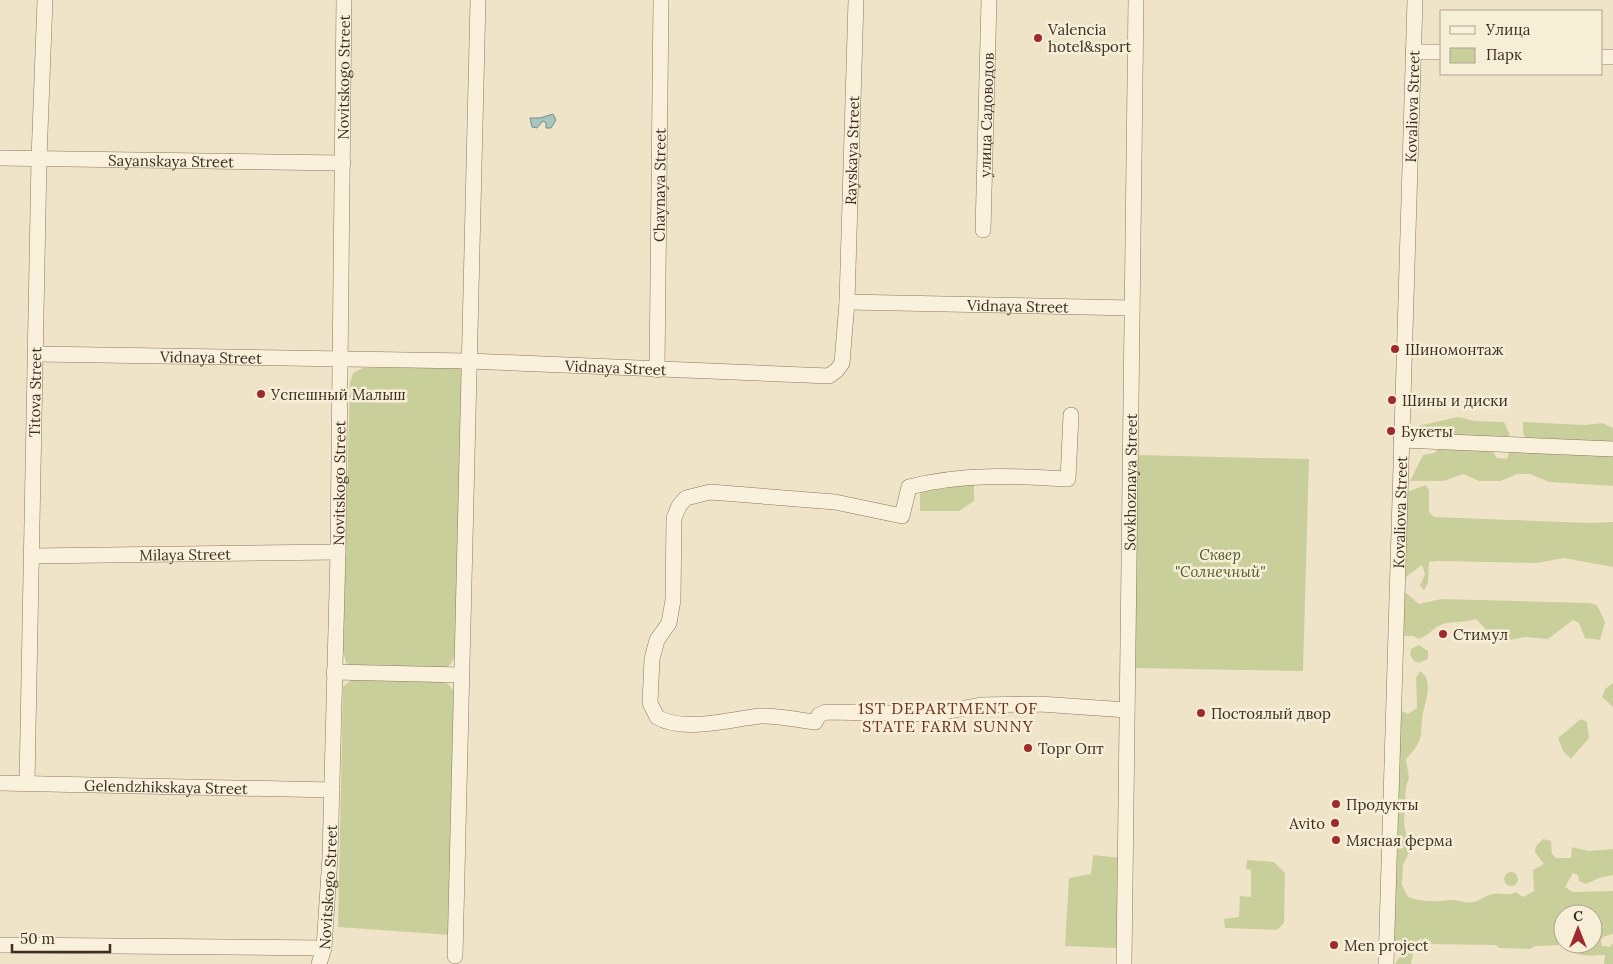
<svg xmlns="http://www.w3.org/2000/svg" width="1613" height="964" viewBox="0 0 1613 964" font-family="Lora,serif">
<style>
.green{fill:#c9cf9b;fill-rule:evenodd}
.water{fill:#a9c4bc;stroke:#6f938a}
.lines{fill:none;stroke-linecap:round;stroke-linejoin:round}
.minor-casing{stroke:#8d765c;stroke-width:16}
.minor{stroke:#faf1dc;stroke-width:15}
.poi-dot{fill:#9e2a2b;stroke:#f7eed8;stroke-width:2}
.labels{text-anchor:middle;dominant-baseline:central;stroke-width:5;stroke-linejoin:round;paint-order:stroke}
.poi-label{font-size:15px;fill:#3d2e20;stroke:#f7eed8;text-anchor:start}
.street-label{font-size:15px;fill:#3d2e20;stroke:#f7eed8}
.park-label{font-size:15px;font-style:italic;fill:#4d5a26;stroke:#f7eed8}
.neighbourhood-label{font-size:16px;letter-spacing:1px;fill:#6b2e1e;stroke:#f7eed8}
</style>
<rect width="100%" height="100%" fill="#f0e4c8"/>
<g class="green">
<polygon points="457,366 462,370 456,653 451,664 445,668 355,667 346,663 343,649 350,383 353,373 363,368"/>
<polygon points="1458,417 1474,421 1504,422 1510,435 1493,444 1494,454 1497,458 1507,459 1513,442 1527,441 1523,433 1523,422 1584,425 1602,423 1613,428 1613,486 1549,482 1530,474 1517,474 1501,481 1479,481 1463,474 1443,481 1410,481 1423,455 1434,453 1445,444 1423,434 1418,426"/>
<polygon points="1136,455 1309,459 1303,671 1134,668"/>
<polygon points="974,484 974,501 959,511 920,511 920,492 935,485"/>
<path d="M1426 485 1429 490V512L1434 517 1591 523 1613 522V567L1564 558 1537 563 1437 561 1429 562 1428 583 1424 590 1420 586 1425 574 1422 565 1403 579V563L1407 558C1404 536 1406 515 1407 492Z"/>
<path d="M1406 593 1419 604 1441 599 1589 603 1597 605 1605 622 1600 640 1585 638 1579 623 1573 620 1548 639 1525 637 1505 641 1494 638 1476 619C1464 623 1452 621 1443 624 1433 627 1429 636 1419 639L1413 636H1403L1400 605Z"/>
<polygon points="1419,645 1428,651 1428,659 1419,663 1414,661 1410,655 1411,649"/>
<path d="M1420 671C1436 682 1423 705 1422 720 1421 726 1422 733 1420 739 1417 747 1412 753 1406 759L1409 778 1406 787 1404 824 1410 850 1403 865 1402 885 1408 897C1425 903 1436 901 1453 900 1460 900 1466 904 1473 902 1480 901 1485 895 1494 894 1502 892 1508 897 1516 892L1523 897 1534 891 1533 870 1544 864 1535 852 1536 846 1543 839 1551 841 1552 854 1556 858H1571L1572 847 1588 851 1613 849V875L1599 878 1586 884 1579 881 1578 875 1573 873 1565 887 1573 892 1613 891V934L1603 937 1601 941 1602 946 1610 947 1613 943V964H1604L1605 955C1587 955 1580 959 1566 945L1535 946 1530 949 1499 948 1496 945 1423 944 1421 938 1415 944 1411 964H1395L1401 955 1393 944 1397 714 1402 711 1408 714 1417 708 1416 678ZM1563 914H1593V944H1563Z"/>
<polygon points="436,679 448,684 455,692 451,935 338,927 343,687 351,680"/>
<polygon points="1613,683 1613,707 1602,697 1605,689"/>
<polygon points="1581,719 1587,722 1589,738 1571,759 1563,751 1558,738"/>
<polygon points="1093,855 1122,858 1116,948 1065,946 1069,878 1091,874"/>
<polygon points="1247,860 1274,862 1285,873 1284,923 1277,930 1225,928 1224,919 1239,917 1240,896 1251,897 1251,870 1246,869"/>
<circle cx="1511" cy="879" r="7"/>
</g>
<polygon class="water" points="553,114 556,120 551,128 546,128 546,123 543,121 537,128 532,127 530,118 540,118"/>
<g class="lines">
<g class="minor-casing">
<g id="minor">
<polyline points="1413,52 1442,52"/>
<polyline points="1602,57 1613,57"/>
<path id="s1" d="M0 158 343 163"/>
<path id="s2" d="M983 230 989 0"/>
<path id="s3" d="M847 302 1132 308"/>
<path id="s4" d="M37 354 469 361 829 376 837 370 842 363 847 302 856 0"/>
<path id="s5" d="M657 370 661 0"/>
<path d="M1071 415 1068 479C1014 476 962 473 909 487L902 516 835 502 710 492 686 498 679 506 674 518 673 600 669 623 657 640 652 659 650 703 657 717C683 733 731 719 760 716 778 715 797 720 815 722L819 715 826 712 934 714 981 705 1040 704 1127 710"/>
<polyline points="1401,440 1613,449"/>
<path id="s6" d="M33 556 338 552"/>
<polyline points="334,672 461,675"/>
<path id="s7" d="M0 783 332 790"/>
<path id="s8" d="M27 783 39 159 45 0"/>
<polyline points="0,945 324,948"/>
<polyline points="455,956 478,0"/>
<path id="s9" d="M319 964 324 948 330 857 338 552 344 0"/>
<path id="s10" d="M1124 964 1136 0"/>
<path id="s11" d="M1386 964 1415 0"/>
</g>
</g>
<use href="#minor" class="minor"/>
</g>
<g class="poi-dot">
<circle cx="1038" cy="38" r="5"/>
<circle cx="1395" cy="349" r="5"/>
<circle cx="261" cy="394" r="5"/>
<circle cx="1392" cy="400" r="5"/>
<circle cx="1391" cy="431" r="5"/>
<circle cx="1443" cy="634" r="5"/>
<circle cx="1201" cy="713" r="5"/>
<circle cx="1028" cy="748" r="5"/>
<circle cx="1336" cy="804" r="5"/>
<circle cx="1335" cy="823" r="5"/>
<circle cx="1336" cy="840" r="5"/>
<circle cx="1334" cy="945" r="5"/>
</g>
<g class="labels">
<g class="poi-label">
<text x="1048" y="29">Valencia<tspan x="1048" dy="17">hotel&amp;sport</tspan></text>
<text x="1405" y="349">Шиномонтаж</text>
<text x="271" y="394">Успешный Малыш</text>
<text x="1402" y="400">Шины и диски</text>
<text x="1401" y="431">Букеты</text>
<text x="1453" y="634">Стимул</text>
<text x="1211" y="713">Постоялый двор</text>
<text x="1038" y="748">Торг Опт</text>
<text x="1346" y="804">Продукты</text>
<text x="1325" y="823" text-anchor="end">Avito</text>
<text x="1346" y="840">Мясная ферма</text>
<text x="1344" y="945">Men project</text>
</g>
<g class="street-label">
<text stroke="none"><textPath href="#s9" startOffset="888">Novitskogo Street</textPath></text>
<text stroke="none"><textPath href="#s11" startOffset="858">Kovaliova Street</textPath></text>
<text stroke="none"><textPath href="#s2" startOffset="115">улица Садоводов</textPath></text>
<text stroke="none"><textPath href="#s4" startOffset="1024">Rayskaya Street</textPath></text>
<text stroke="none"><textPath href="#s1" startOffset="171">Sayanskaya Street</textPath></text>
<text stroke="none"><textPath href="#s5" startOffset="185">Chaynaya Street</textPath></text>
<text stroke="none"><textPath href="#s3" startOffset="171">Vidnaya Street</textPath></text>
<text stroke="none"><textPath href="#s4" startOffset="174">Vidnaya Street</textPath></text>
<text stroke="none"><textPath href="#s4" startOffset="579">Vidnaya Street</textPath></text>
<text stroke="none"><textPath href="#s8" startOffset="391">Titova Street</textPath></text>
<text stroke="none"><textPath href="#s9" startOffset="482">Novitskogo Street</textPath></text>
<text stroke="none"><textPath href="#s10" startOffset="482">Sovkhoznaya Street</textPath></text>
<text stroke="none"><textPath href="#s11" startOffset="452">Kovaliova Street</textPath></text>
<text stroke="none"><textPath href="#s6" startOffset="152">Milaya Street</textPath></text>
<text stroke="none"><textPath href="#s7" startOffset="166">Gelendzhikskaya Street</textPath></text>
<text stroke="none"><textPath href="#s9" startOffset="78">Novitskogo Street</textPath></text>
</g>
<g class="park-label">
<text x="1220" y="554">Сквер<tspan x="1220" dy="17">"Солнечный"</tspan></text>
</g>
<g class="neighbourhood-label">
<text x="948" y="708">1ST DEPARTMENT OF<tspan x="948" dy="18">STATE FARM SUNNY</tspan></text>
</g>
</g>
<rect x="1440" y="10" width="162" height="65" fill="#f7eed8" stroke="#ada18e"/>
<rect x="1450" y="26" width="25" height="8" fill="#faf1dc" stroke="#ada18e"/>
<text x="1486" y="35" font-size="15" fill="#3d2e20">Улица</text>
<rect x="1450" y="48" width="25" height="15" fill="#c9cf9b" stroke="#ada18e"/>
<text x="1486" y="60" font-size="15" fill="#3d2e20">Парк</text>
<g transform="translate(1578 929)"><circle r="24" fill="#f7eed8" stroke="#ada18e"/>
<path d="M0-4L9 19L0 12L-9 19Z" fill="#9e2a2b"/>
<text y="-8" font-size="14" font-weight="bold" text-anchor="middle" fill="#3d2e20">С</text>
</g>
<path d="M12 944v8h98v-8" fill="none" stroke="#3d2e20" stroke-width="2.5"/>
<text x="20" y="944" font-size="15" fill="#3d2e20" stroke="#f7eed8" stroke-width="4" paint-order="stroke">50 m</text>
</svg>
